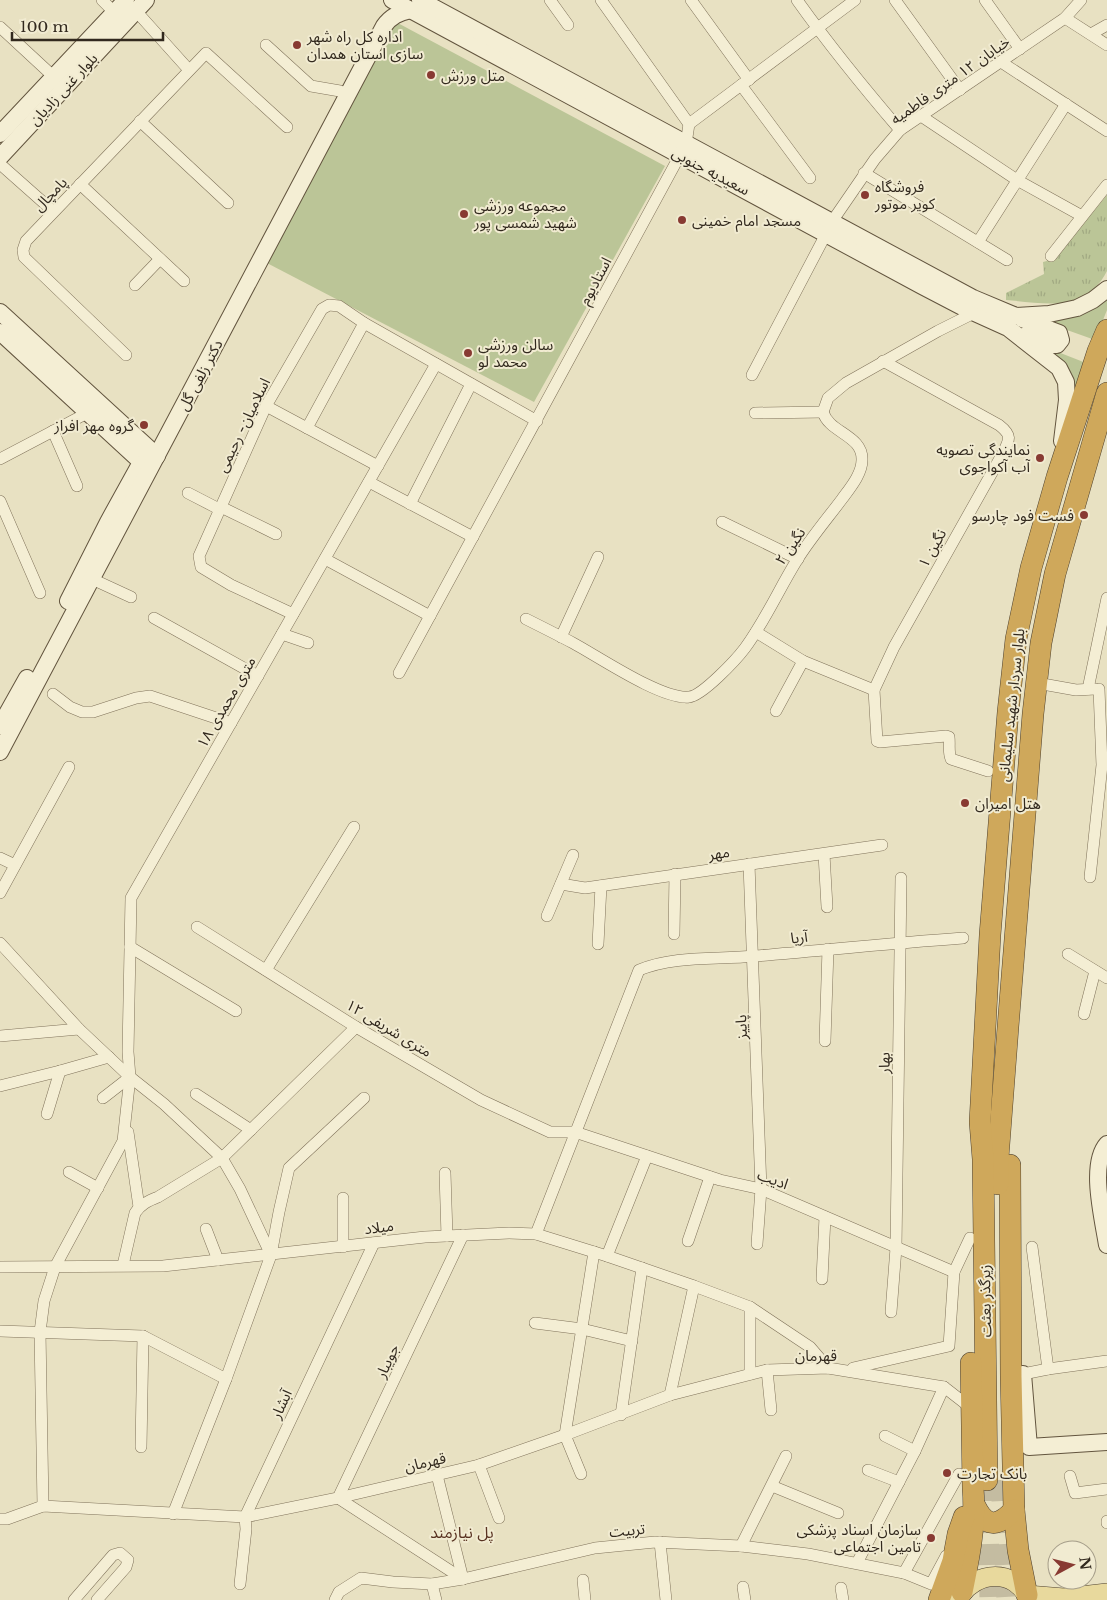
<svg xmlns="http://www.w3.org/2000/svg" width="1107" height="1600" viewBox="0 0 1107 1600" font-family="'Libre Baskerville','Noto Sans Arabic',serif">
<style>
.green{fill:#bbc597}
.park{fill:url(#park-tufts)}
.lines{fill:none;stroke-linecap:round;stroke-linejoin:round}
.highway-tunnel{stroke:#c4bca1;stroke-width:21;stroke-dasharray:21 11;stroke-linecap:butt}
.street-casing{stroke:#80735b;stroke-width:12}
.secondary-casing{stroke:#62543e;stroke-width:18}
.primary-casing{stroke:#4e412f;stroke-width:20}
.highway-casing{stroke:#4e412f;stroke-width:22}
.street{stroke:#f4eed4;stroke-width:11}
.secondary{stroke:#f4eed4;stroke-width:16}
.primary{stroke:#e8d99d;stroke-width:19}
.highway{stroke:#cfa85b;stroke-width:21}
.poi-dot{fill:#883a32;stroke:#f1ebd1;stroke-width:2}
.labels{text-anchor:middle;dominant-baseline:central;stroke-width:4;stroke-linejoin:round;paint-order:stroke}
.poi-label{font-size:15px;fill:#32291e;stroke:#f1ebd1;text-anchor:start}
.street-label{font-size:15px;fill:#32291e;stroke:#f1ebd1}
.neighbourhood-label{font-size:16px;fill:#593322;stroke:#f1ebd1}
</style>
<defs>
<pattern id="park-tufts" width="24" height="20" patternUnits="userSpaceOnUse" patternTransform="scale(1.25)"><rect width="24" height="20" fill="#bbc597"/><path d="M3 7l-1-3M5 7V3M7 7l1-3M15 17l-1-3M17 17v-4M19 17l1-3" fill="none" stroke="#a1a982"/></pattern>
</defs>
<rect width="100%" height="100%" fill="#e8e1c2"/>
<g class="green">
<polygon points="394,21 665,166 534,402 265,262"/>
<polygon points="1107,295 1107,310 1095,340 1039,320"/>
<polygon points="1035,343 1086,363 1072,406"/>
</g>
<path class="park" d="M1107 195V271C1085 314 1046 303 1006 300V293L1044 274 1043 262 1054 259Z"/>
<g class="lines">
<g class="highway-tunnel">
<polyline points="987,1480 990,1600"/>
<polyline points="1001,1480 1007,1600"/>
</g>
<g class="street-casing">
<g id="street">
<polyline points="102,0 114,12"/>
<polyline points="550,0 568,25"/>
<polyline points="601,0 689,124"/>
<polyline points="691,0 749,80"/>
<path d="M797 0C829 45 864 88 900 130"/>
<polyline points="895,0 960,90"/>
<polyline points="985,0 1020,49"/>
<polyline points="136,11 189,70"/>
<polyline points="1065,18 1107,45"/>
<polyline points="0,27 54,77"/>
<polyline points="1091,34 1107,25"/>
<polyline points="266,45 311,86 340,91"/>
<polyline points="1001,62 1107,131"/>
<polyline points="741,85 810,178"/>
<polyline points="921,116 1017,180 1082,216"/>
<polyline points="140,121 228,203"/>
<polyline points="686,144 689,124 855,0"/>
<polyline points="0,164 53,211"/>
<polyline points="864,173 1007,260"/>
<polyline points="80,184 184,281"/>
<polyline points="831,223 875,159 900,130 1065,18 1081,0"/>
<polyline points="978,242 1066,104"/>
<polyline points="1051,256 1107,185"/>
<polyline points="135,285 160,259"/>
<polyline points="126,355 24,257 23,250 26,241 206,53 287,127"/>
<path d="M883 361 999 425C1012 435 1010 439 1003 453L894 647 874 690 877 741 880 742 946 736 949 737C950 744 948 752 951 759L988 771"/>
<polyline points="752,375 826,234"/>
<polyline points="266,406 378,466"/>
<polyline points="823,412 828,398 846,383 938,331 974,313"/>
<polyline points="755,413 823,412"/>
<polyline points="307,428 364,323"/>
<polyline points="53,431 77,486"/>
<polyline points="0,459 93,410"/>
<polyline points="369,482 473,537"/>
<polyline points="188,493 219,509"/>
<polyline points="0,501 40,593"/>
<polyline points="410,504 471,384"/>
<polyline points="221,507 276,534"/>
<polyline points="722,522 798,559"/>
<polyline points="325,559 430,616"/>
<polyline points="92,579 131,597"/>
<polyline points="293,614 231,585 201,567 199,556 266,406 322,309 329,305 339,306 364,323 537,421"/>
<polyline points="154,618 258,676"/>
<path d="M526 619C542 627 558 635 573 643 599 657 662 700 689 697 702 696 736 660 745 648 765 621 779 589 797 560 810 539 827 519 842 499 850 488 862 474 862 460 863 435 829 433 823 412"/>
<polyline points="756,632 803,661 874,690"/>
<polyline points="282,634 308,643"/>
<polyline points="561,637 598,557"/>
<polyline points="399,673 680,155"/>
<polyline points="1037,683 1076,690 1095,689"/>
<polyline points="1088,689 1107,598"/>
<polyline points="53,694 70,707 82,712 93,712 136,698 150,696 231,723"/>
<polyline points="776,711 803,661"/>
<polyline points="824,854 827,907"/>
<polyline points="0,858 15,865"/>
<polyline points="749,864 761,1189 757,1244"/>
<polyline points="1090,877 1102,765 1099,689"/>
<polyline points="561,884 585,888 882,845"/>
<polyline points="0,893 69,767"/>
<polyline points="547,916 573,855"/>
<polyline points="197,927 356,1027 481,1100 550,1132 575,1132 720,1180 761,1189 954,1272"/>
<polyline points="674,934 675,874"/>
<polyline points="0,943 79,1029 130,1077 164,1104 222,1158 240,1189 271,1255"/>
<polyline points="598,944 601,886"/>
<polyline points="130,947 236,1011"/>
<polyline points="1068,954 1107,978"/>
<polyline points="266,970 354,827"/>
<polyline points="1084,1014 1095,971"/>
<polyline points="0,1036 79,1029"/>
<polyline points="825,1041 828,949"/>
<polyline points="0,1086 60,1071 109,1057"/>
<polyline points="196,1094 251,1130"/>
<polyline points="103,1098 130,1077"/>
<polyline points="47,1114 60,1071"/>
<polyline points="128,1132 139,1207"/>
<polyline points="69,1172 98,1188"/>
<polyline points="445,1173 447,1236"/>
<polyline points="343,1198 343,1247"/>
<polyline points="206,1229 218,1260"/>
<path d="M536 1234 639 970C675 955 717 960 755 956 825 950 894 943 963 938"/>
<polyline points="688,1241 710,1177"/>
<polyline points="1032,1247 1048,1369"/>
<polyline points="607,1256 647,1156"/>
<path d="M123 1265 135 1213C141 1204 148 1201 158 1197L222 1158 356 1027"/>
<polyline points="0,1267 163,1266 425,1237 509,1233 536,1234 607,1256 694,1286 750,1307 810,1347 828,1368"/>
<polyline points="822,1279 825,1217"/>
<polyline points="891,1312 896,1248 901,878"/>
<polyline points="535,1323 582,1329 632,1341"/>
<polyline points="0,1331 143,1336 226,1379"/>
<polyline points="853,1368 949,1346 954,1272 970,1238"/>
<polyline points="767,1370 771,1410"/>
<polyline points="750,1374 750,1307"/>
<polyline points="1018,1375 1048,1369 1107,1361"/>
<polyline points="670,1395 694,1286"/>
<polyline points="621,1415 642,1268"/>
<polyline points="885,1436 915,1451"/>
<polyline points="141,1447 143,1336"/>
<polyline points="479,1465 499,1518"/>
<polyline points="868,1470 899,1482"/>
<polyline points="581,1474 565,1435 594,1252"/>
<polyline points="437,1475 463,1579"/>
<polyline points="1070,1476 1075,1493 1107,1489"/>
<polyline points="772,1486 838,1513"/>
<polyline points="43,1506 40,1332 44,1301 55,1267 123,1141 130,1077 128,1052 131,898 436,364"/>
<polyline points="173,1514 226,1379 271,1255 279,1212 289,1168 364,1098"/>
<polyline points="0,1519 7,1519 43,1506 245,1517 338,1498 479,1465 565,1435 670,1395 767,1370 828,1368 944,1387 971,1408"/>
<polyline points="1107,1521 1107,1523"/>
<polyline points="660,1542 666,1600"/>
<polyline points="741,1546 786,1456"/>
<polyline points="857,1563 915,1451 944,1387"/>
<polyline points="904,1573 959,1474"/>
<polyline points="463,1579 338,1498 463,1235"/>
<polyline points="583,1580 585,1600"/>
<polyline points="240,1584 246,1529 245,1517 374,1243"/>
<polyline points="432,1584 436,1600"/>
<polyline points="743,1587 745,1600"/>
<polyline points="841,1588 843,1600"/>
<polyline points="74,1600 113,1555 120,1553 128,1560 126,1567 97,1600"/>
<polyline points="335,1600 339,1592 361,1578 393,1582 432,1584 463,1579 595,1548 655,1542 741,1546 808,1554 904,1573 931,1584 946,1556"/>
</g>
</g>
<g class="secondary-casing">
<g id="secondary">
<polyline points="392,0 922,286 966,309 1008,328 1059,368 1066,382 1067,400 1062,441"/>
<polyline points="420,0 973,298 1016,316 1049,314 1077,308 1093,300 1107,289"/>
<polyline points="0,134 126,0"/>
<polyline points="0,157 146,0"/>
<polyline points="0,312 157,456"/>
<polyline points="1022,319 1059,333 1061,340 1057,345 1053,345 1026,335"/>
<polyline points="0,332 149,469"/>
<polyline points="68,601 108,522 140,464"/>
<polyline points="0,726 27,678"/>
<path d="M0 752 384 26C391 16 399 13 410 10"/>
<path d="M1107 1144C1089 1164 1103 1219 1107 1245"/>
<polyline points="1023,1374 1029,1447 1107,1442"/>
</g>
</g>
<g class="primary-casing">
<g id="primary">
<polyline points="1027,1595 1064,1598 1107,1593"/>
<path d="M959 1598C975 1570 1016 1568 1029 1600"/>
</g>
</g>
<g class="highway-casing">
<g id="highway">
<polyline points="1010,1165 1011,1376 1014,1510 1018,1550 1027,1595"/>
<polyline points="998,1184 998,1158 1008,1027 1033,714 1041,643 1055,574 1107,393"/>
<polyline points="987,1480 983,1159 980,1122 990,935 1008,712 1016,639 1031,568 1057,477 1098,351 1107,330"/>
<path d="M975 1506C986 1528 998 1527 1014 1510"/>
<path d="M962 1592C969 1558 976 1523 973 1488L971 1363"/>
<polyline points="939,1600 953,1561 958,1534 964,1517"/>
</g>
</g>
<use href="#street" class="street"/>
<use href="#secondary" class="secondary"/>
<use href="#primary" class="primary"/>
<use href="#highway" class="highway"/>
</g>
<g class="poi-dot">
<circle cx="297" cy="45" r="5"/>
<circle cx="431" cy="75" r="5"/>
<circle cx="865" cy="195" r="5"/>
<circle cx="464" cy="214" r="5"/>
<circle cx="682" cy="220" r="5"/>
<circle cx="468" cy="353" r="5"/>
<circle cx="144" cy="425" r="5"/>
<circle cx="1040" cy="458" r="5"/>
<circle cx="1084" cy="515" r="5"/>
<circle cx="965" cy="803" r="5"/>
<circle cx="947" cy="1473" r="5"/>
<circle cx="931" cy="1538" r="5"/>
</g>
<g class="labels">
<g class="poi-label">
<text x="307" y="36">اداره کل راه شهر<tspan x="307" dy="17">سازی استان همدان</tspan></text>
<text x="441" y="75">متل ورزش</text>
<text x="875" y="186">فروشگاه<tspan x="875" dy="17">کویر موتور</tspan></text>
<text x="474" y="205">مجموعه ورزشی<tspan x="474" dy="17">شهید شمسی پور</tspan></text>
<text x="692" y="220">مسجد امام خمینی</text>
<text x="478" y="344">سالن ورزشی<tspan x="478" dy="17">محمد لو</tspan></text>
<text x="134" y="425" text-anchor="end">گروه مهر افراز</text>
<text x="1030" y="449" text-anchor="end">نمایندگی تصویه<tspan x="1030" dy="17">آب آکواجوی</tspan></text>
<text x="1074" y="515" text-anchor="end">فست فود چارسو</text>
<text x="975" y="803">هتل امیران</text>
<text x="957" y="1473">بانک تجارت</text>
<text x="921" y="1529" text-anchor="end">سازمان اسناد پزشکی<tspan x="921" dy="17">تامین اجتماعی</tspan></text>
</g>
<g class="street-label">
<text transform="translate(950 80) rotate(-35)">خیابان ۱۲ متری فاطمیه</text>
<text transform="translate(63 89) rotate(-47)">بلوار غنی زادیان</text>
<text transform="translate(711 171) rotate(28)">سعیدیه جنوبی</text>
<text transform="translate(50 194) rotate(-46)">پامچال</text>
<text transform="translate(595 281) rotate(-62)">استادیوم</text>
<text transform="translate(200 375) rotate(-62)">دکتر زلفی گل</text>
<text transform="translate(243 425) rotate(-64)">اسلامیان- رحیمی</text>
<text transform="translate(790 546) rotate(-56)">نگین ۲</text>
<text transform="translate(932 548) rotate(-61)">نگین ۱</text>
<text transform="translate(226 702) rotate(-60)">۱۸ متری محمدی</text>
<text transform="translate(1011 705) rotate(-84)">بلوار سردار شهید سلیمانی</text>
<text transform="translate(719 853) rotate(-8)">مهر</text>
<text transform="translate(799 937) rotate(-6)">آریا</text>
<text transform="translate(741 1027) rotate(-92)">پاییز</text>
<text transform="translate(389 1028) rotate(31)">۱۲ متری شریفی</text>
<text transform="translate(884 1063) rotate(-89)">بهار</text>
<text transform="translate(773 1179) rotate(20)">ادیب</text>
<text transform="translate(379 1227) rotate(-7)">میلاد</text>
<text transform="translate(985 1301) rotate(-91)">زیرگذر بعثت</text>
<text x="816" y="1355">قهرمان</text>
<text transform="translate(387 1361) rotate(-65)">جویبار</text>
<text transform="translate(281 1404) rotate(-65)">آبشار</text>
<text transform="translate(425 1462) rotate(-13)">قهرمان</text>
<text transform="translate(627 1530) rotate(-6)">تربیت</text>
</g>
<g class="neighbourhood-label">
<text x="462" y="1532">پل نیازمند</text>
</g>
</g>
<g transform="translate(1072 1565) rotate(83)"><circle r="24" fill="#f1ebd1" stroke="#a59d89"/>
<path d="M0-4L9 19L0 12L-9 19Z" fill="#883a32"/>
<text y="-8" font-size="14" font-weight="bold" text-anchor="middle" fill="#32291e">N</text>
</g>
<path d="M12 32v8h151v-8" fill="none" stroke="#32291e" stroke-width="2.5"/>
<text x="20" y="32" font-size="15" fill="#32291e" stroke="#f1ebd1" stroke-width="4" paint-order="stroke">100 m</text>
</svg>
